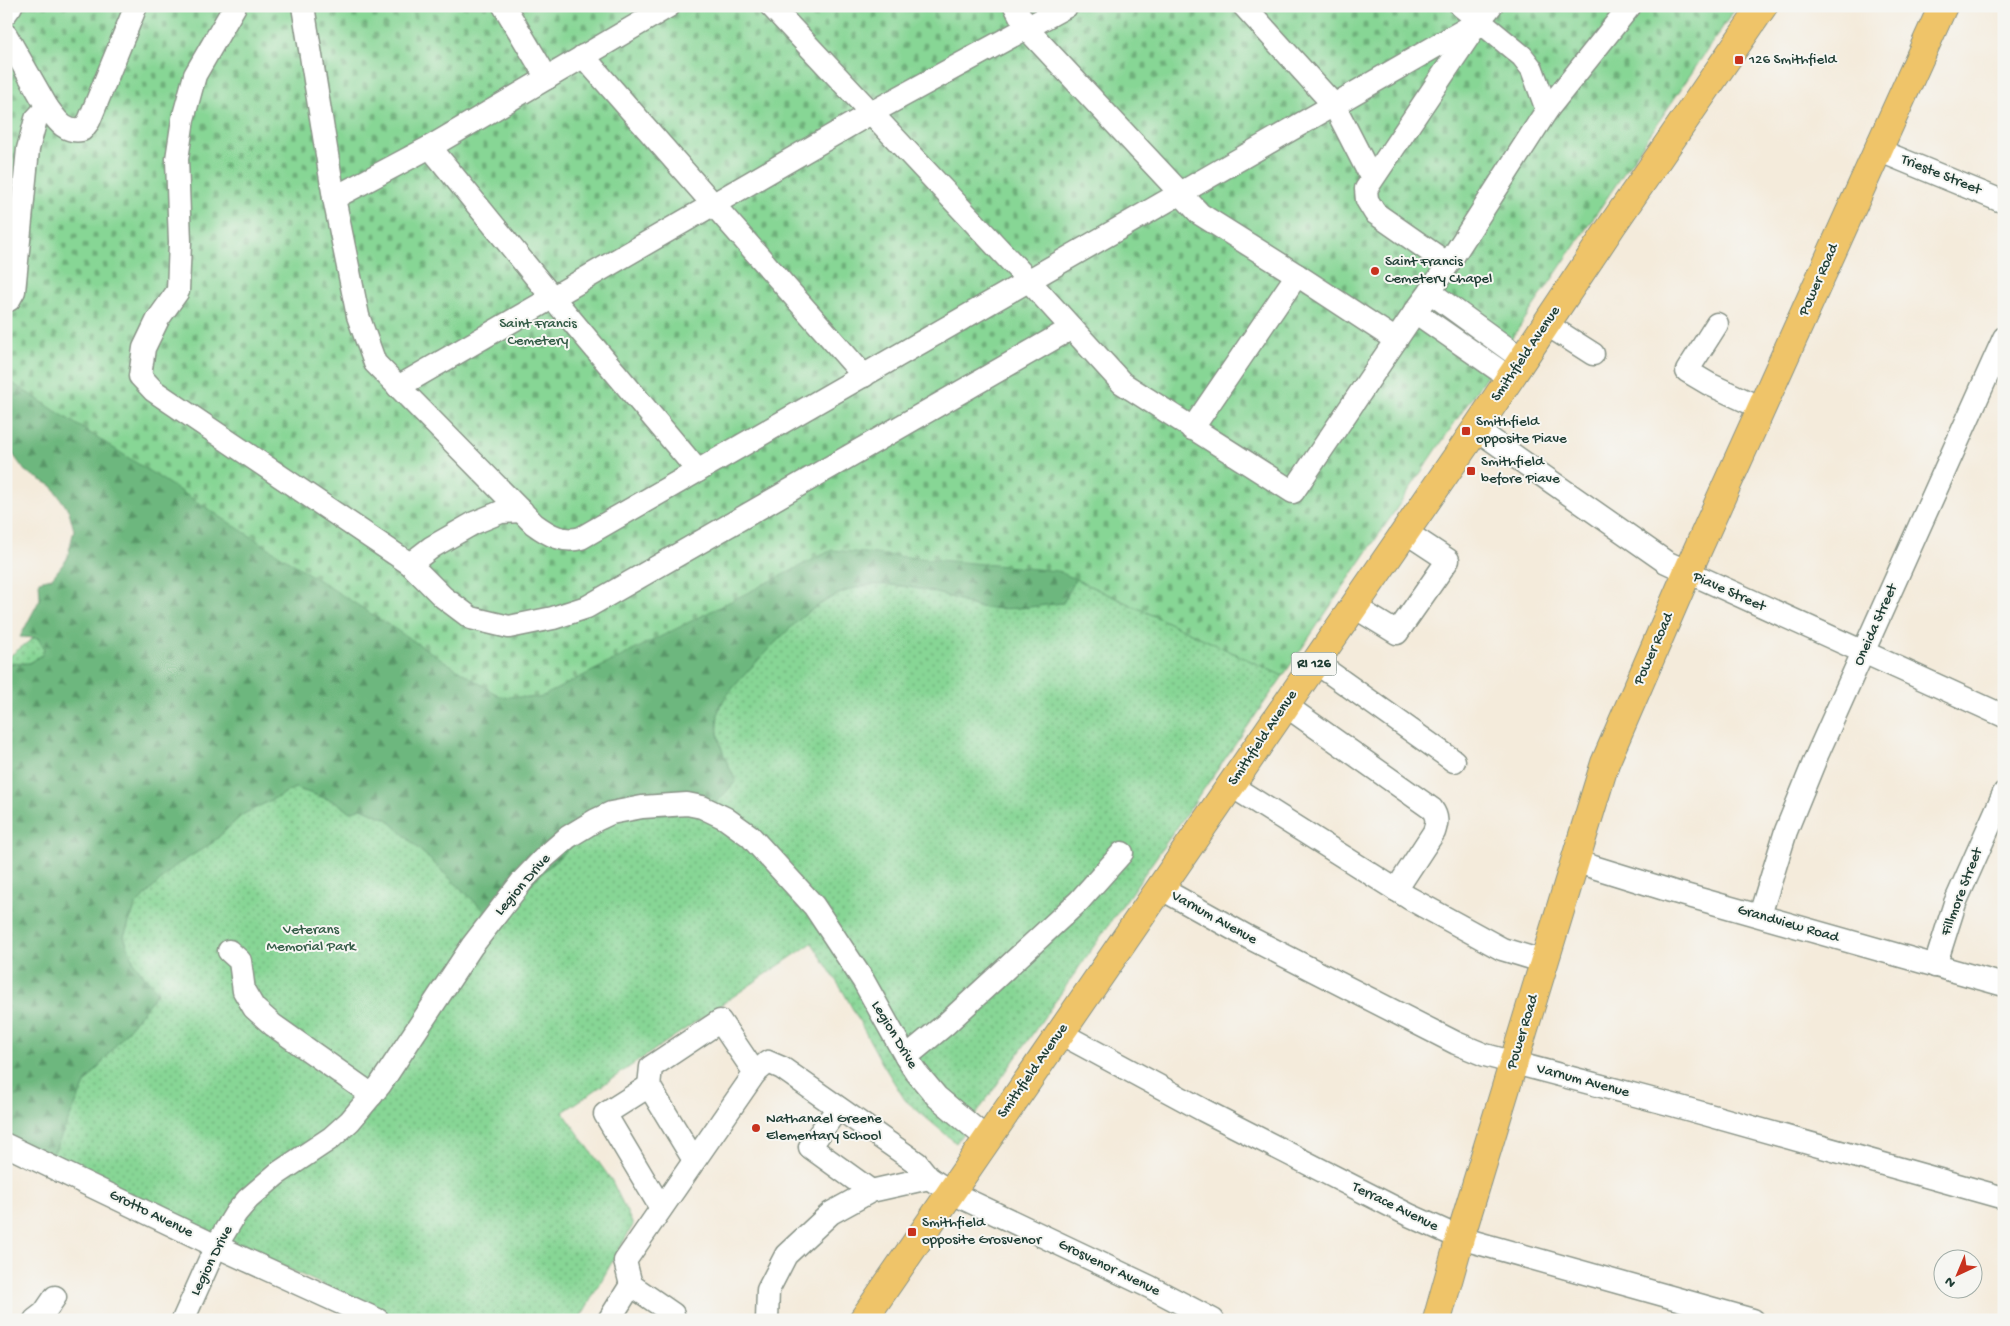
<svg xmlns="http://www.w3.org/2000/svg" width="2010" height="1326" viewBox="0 0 2010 1326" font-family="'Gochi Hand',sans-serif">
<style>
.grass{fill:url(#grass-dots);stroke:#538a64}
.forest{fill:url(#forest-firs);stroke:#467a59}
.cemetery{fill:url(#cemetery-stones);stroke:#538a64}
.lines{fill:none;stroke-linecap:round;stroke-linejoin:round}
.minor-casing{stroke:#8a9488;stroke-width:25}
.major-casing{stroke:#8a9488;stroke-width:30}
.minor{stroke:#fff;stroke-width:22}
.major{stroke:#efc469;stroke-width:28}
.poi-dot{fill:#c8321e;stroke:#f6f6f2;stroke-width:2}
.labels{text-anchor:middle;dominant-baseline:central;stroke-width:4;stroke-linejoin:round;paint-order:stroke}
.shield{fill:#f6f6f2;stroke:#60746d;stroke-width:1}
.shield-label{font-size:14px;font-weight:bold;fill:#1f3d34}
.poi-label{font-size:15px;fill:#1f3d34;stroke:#f6f6f2;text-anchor:start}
.street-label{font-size:15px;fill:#1f3d34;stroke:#f6f6f2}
.park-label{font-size:15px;fill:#345c47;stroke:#f6f6f2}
</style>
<defs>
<pattern id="grass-dots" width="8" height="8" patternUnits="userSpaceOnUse" patternTransform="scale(1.25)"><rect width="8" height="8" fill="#87d695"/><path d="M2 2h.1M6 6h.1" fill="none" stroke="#6eaf7a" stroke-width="1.8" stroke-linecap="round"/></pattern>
<pattern id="forest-firs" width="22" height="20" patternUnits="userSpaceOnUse" patternTransform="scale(1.25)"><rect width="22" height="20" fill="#6db77e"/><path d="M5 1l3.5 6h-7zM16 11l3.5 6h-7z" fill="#599668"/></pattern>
<pattern id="cemetery-stones" width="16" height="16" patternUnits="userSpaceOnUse" patternTransform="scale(1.25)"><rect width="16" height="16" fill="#87d695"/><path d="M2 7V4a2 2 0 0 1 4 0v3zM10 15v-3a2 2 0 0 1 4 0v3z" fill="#6eaf7a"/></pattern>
</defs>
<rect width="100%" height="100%" fill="#f6f6f2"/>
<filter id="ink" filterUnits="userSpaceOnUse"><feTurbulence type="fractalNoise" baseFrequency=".02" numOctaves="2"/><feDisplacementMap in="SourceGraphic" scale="10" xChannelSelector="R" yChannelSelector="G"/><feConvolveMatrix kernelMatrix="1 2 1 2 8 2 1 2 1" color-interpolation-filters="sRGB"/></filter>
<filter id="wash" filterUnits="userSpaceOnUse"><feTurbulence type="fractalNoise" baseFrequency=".0096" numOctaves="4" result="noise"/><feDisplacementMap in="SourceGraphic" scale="20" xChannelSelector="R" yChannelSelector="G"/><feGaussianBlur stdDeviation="1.12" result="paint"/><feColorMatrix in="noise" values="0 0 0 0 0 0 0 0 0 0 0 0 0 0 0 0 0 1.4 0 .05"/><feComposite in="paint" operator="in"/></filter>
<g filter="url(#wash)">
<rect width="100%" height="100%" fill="#f4ebdb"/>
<polygon class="grass" points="205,507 832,550 1058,571 1283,676 956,1143 905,1100 882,1063 844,993 812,943 563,1112 612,1181 633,1225 579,1320 397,1320 6,1135 6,659"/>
<path class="forest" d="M6 326 806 491 1086 561 1063 603C1033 606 1002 613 970 605 965 603 961 600 956 599 929 590 899 583 870 585 848 587 823 601 806 614 791 626 722 694 719 709 713 735 725 759 736 781L709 811 604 817 492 918 387 819 361 808 350 812 336 802 295 788 242 815 212 843 175 866 136 905 124 936 135 965 158 992 85 1084 48 1165 6 1148V1062L8 1054 6 1049V664L29 663 42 655 44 649 38 638 20 637 40 599 39 581 52 578 67 559 74 530 69 511 52 486 25 471 12 453 6 437Z"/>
<polygon class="cemetery" points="6,6 1737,6 1283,676 1058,571 832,550 539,698 499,696 6,379"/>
</g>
<g filter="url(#ink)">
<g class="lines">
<g class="minor-casing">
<g id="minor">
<polyline points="235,6 195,75 183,119 177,159 180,242 178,291 158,319 144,348 140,376 154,391 410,564 443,597 471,618 509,627 553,618 587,607 1072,328"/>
<path d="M303 6 334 198 358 316 375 363 534 524C549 535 563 543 581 538L1478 22 1491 6"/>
<polyline points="504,6 547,78"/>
<polyline points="771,6 1029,281 1122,383 1293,492 1415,312 1430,292 1547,110 1630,6"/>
<polyline points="1015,6 1027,29 1200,214 1297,275 1396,340"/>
<polyline points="1244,6 1334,105 1372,179"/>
<polyline points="1461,6 1522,56 1532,69 1547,110"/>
<polyline points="6,13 11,6"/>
<polyline points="6,35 47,107"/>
<polyline points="583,56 864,376"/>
<polyline points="430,147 669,6"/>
<polyline points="1878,150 2004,202"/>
<polyline points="334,198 430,147 552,297 698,471"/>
<polyline points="1448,264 1375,213 1367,200 1366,189 1475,27"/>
<polyline points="1430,292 1522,359"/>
<path d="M6 301 9 300 14 291 28 149 36 119 47 107C57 120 64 133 82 130L89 121 136 6"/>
<polyline points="1415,312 1510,378"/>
<polyline points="1546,324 1593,354"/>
<polyline points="1717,324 1687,371 1709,384 1761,408"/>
<polyline points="398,387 871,113 1067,6"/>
<polyline points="1192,429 1297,275"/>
<polyline points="1476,429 1666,562 2004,716"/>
<polyline points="410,564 432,547 474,523 501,512 522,511"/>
<polyline points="1353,606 1397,633 1448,560 1404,531"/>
<polyline points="1315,662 1454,761"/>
<path d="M1285 705 1432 809C1438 817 1437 823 1434 832L1396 890"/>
<polyline points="1230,785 1409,898 1502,949 1545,962"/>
<polyline points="1574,861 1671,891 2004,985"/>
<polyline points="1160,888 1248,937 1456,1043 1485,1055 1673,1105 2004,1198"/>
<polyline points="1760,915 1786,831 1817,755 2004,338"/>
<polyline points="229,951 240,961 244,991 254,1008 273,1025 372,1095"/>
<polyline points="1935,966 1955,903 2004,793"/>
<polyline points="1060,1033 1203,1110 1409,1215 1460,1238 1753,1320"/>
<polyline points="906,1057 946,1024 1079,901 1122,853"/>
<polyline points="649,1086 651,1067 720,1021 755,1073"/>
<polyline points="838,1108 810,1147 871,1191"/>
<polyline points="6,1145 216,1246 378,1320"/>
<polyline points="661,1208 605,1114 649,1086 694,1160"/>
<polyline points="631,1285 625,1261 755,1073 768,1062 782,1068 917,1163 929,1178 950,1192 1150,1287 1213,1320"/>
<polyline points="35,1320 44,1313 55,1297"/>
<polyline points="183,1320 216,1246 236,1213 248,1199 277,1174 331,1138 350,1121 380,1085 472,946 523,880 545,857 568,837 596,820 611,813 642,807 687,804 702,807 725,818 750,836 814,906 863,980 906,1057 916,1072 937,1097 986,1138"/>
<polyline points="609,1320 631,1285 673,1314 668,1320"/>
<polyline points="767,1320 768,1290 786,1255 831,1213 871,1191 929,1178"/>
</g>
</g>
<g class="major-casing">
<g id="major">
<polyline points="863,1320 1476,429 1613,224 1763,6"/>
<polyline points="1437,1320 1460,1238 1605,763 1687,573 1943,6"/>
</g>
</g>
<use href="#minor" class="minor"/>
<use href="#major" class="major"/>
</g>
</g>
<g class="poi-dot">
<rect x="1734" y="55" width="10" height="10" rx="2.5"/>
<circle cx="1375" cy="271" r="5"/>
<rect x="1461" y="426" width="10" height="10" rx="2.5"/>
<rect x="1466" y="466" width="10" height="10" rx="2.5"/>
<circle cx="756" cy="1128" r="5"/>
<rect x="907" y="1227" width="10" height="10" rx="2.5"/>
</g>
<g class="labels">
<rect class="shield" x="1291.5" y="652.5" width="45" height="23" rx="4"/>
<g class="shield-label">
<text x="1314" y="664">RI 126</text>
</g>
<g class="poi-label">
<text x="1749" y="60">126 Smithfield</text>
<text x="1385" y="262">Saint Francis<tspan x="1385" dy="17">Cemetery Chapel</tspan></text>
<text x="1476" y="422">Smithfield<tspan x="1476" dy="17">opposite Piave</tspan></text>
<text x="1481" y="462">Smithfield<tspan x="1481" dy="17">before Piave</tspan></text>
<text x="766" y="1119">Nathanael Greene<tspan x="766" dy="17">Elementary School</tspan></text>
<text x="922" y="1223">Smithfield<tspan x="922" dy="17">opposite Grosvenor</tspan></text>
</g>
<g class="street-label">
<text transform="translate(1941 175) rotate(22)">Trieste Street</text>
<text transform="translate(1819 280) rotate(-66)">Power Road</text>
<text transform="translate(1526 354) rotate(-56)">Smithfield Avenue</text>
<text transform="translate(1729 592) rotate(24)">Piave Street</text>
<text transform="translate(1876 625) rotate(-66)">Oneida Street</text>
<text transform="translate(1654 649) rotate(-66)">Power Road</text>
<text transform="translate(1263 738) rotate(-56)">Smithfield Avenue</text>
<text transform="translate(523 885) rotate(-49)">Legion Drive</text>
<text transform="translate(1962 892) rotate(-69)">Fillmore Street</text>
<text transform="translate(1214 918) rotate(29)">Varnum Avenue</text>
<text transform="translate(1788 924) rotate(16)">Grandview Road</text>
<text transform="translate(1523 1032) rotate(-73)">Power Road</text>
<text transform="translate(894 1035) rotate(59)">Legion Drive</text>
<text transform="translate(1033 1071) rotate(-55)">Smithfield Avenue</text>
<text transform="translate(1583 1081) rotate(15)">Varnum Avenue</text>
<text transform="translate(1395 1207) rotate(26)">Terrace Avenue</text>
<text transform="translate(151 1214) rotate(26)">Grotto Avenue</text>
<text transform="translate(212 1261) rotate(-63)">Legion Drive</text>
<text transform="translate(1109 1268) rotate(26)">Grosvenor Avenue</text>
</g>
<g class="park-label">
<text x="538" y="324">Saint Francis<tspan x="538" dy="17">Cemetery</tspan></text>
<text x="311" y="930">Veterans<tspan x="311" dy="17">Memorial Park</tspan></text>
</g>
</g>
<rect width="2010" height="1326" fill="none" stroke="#f6f6f2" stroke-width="25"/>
<g transform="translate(1958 1274) rotate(224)"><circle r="24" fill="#f6f6f2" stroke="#a0aca6"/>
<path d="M0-4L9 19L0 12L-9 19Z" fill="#c8321e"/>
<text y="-8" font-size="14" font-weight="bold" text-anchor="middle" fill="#1f3d34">N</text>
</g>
</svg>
